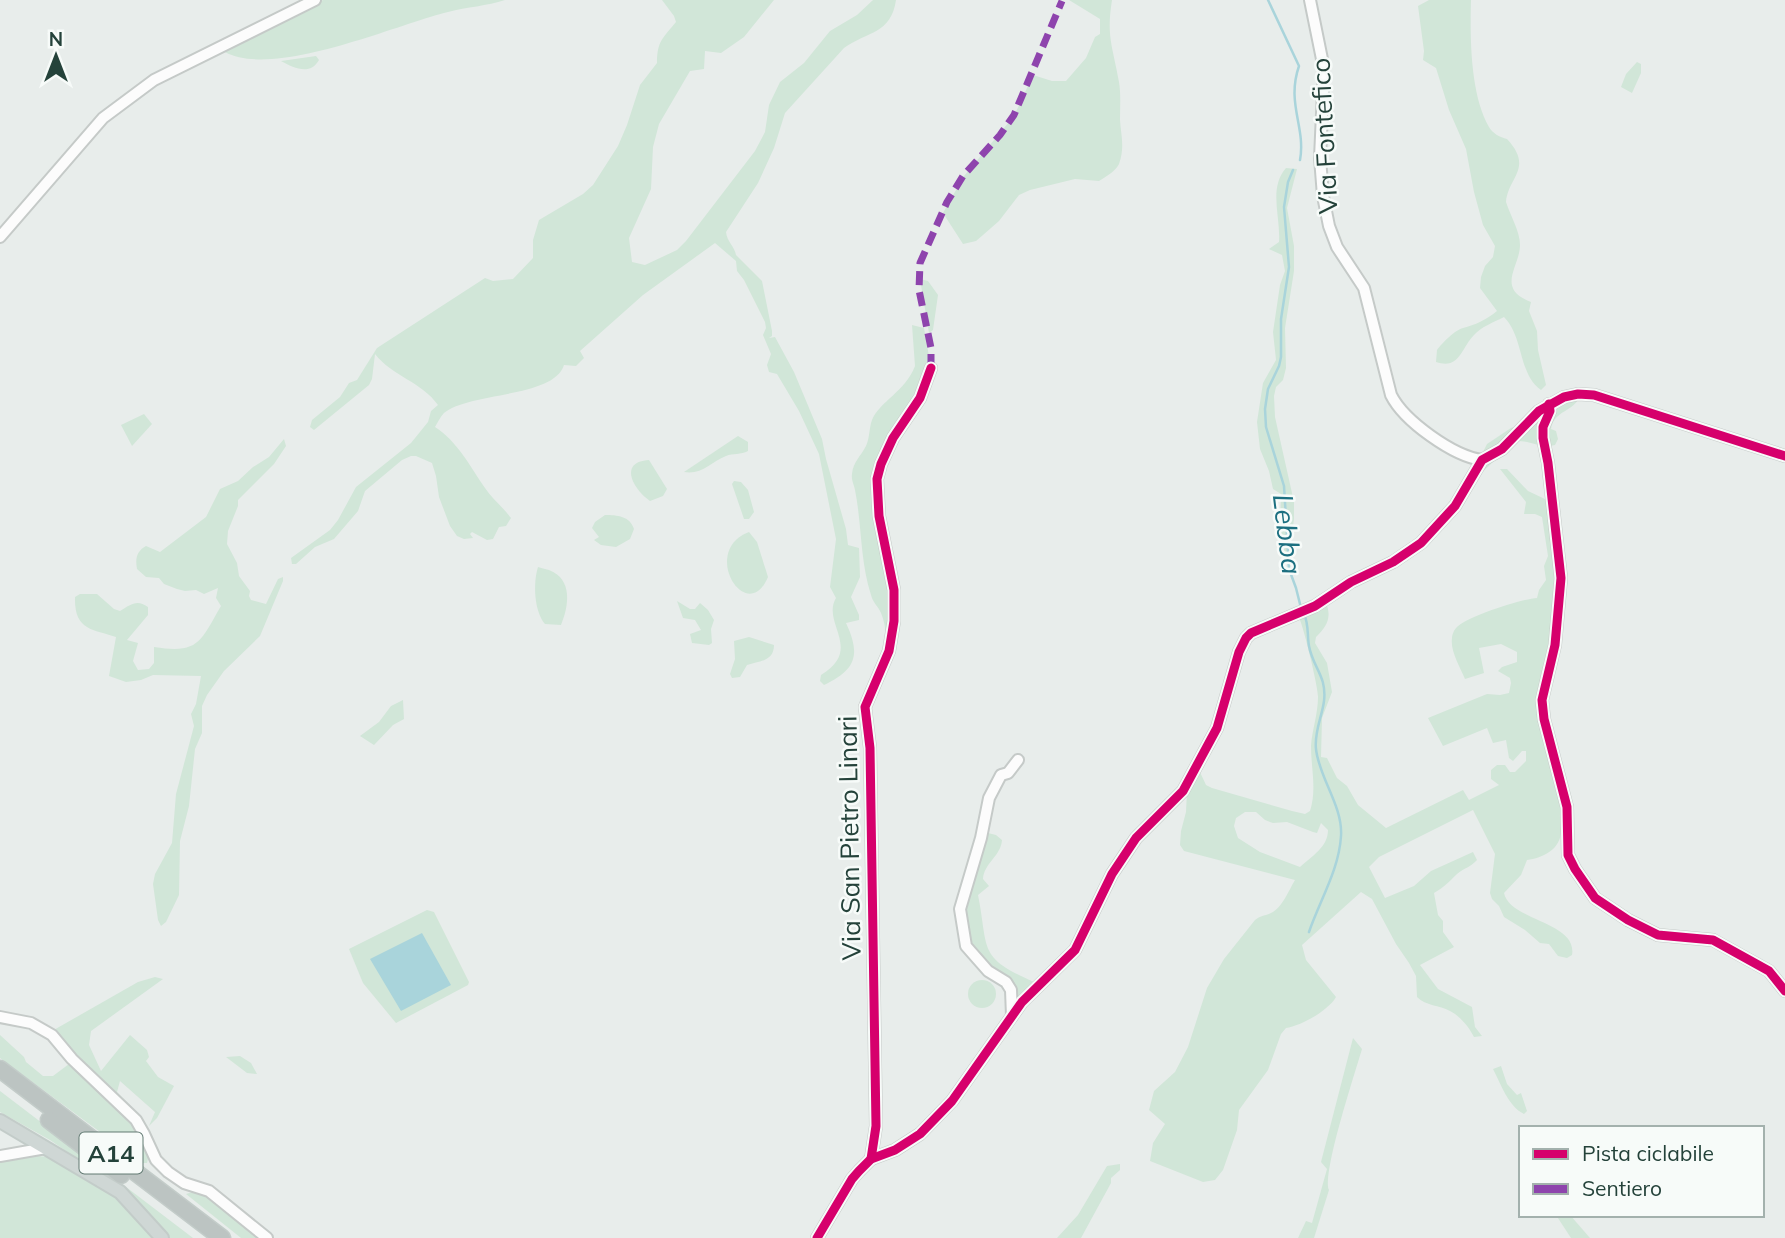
<svg xmlns="http://www.w3.org/2000/svg" width="1785" height="1238" viewBox="0 0 1785 1238" font-family="Mulish,sans-serif">
<style>
.green{fill:#d1e6d8;fill-rule:evenodd}
.water{fill:#a9d4db}
.lines{fill:none;stroke-linecap:round;stroke-linejoin:round}
.stream{stroke:#a9d4db;stroke-width:2.5}
.minor-casing{stroke:#c5cac8;stroke-width:14}
.major-casing{stroke:#c3ccc9;stroke-width:16}
.highway-casing{stroke:#c3ccc9;stroke-width:19}
.minor{stroke:#fcfcfc;stroke-width:10}
.major{stroke:#cfd7d5;stroke-width:12}
.highway{stroke:#bcc4c2;stroke-width:16}
.quiet{stroke:#8e44ad;stroke-width:7;stroke-dasharray:14 7;stroke-linecap:butt}
.cycleway-casing{stroke:#f7fbf9;stroke-width:13}
.cycleway{stroke:#d6006c;stroke-width:9}
.labels{text-anchor:middle;dominant-baseline:central;stroke-width:5;stroke-linejoin:round;paint-order:stroke}
.shield{fill:#f7fbf9;stroke:#637a73;stroke-width:2}
.shield-label{font-size:24px;font-weight:bold;fill:#24423a}
.street-label{font-size:26px;fill:#24423a;stroke:#f7fbf9}
.water-label{font-size:28px;font-style:italic;fill:#1c6f80;stroke:#f7fbf9}
</style>
<rect width="100%" height="100%" fill="#e8edeb"/>
<g class="green">
<path d="M323 0H505C487 6 467 7 448 12 395 25 274 79 225 52L224 48Z"/>
<path d="M662 0H774L744 37 721 53 705 51 704 69 690 71 659 124 653 147 651 189 629 238 632 262 645 265 677 250 686 241 755 151 765 132 769 105 780 82 804 63 830 31 857 15 873 0H896C891 34 868 31 844 48L785 113 774 148 758 183 726 232C727 242 735 247 736 255L762 281 772 331V336L769 338 775 337 794 372 822 439 826 459 846 529 848 545 859 548 860 577 851 597 859 615V620L846 623C861 655 856 670 824 685L820 681 821 675C864 649 821 623 836 598L830 587 836 539 819 454 799 411 777 374 769 372 767 365 771 354 763 335 766 328 765 322 744 280 737 271 736 261 715 243 643 295 580 351 584 358 576 366 564 365C554 398 469 392 444 413 440 417 438 422 435 427 457 441 470 466 485 488 492 499 503 507 511 518L506 526 499 527 493 539 487 540 472 532 470 534 473 538 464 539 457 536 450 526 439 497 436 476 432 463 416 456H411L402 460 365 491 358 511 334 539 315 547 296 564H292L291 558 330 530 338 520 356 487 411 443 428 422 431 411 438 405C422 382 392 376 375 354L372 379 369 385 314 430 310 427 312 420 340 397 349 383 357 380 377 348 485 278 493 281 513 279 533 258V240L539 220 583 194 593 185 618 146 627 125 640 85 657 63C657 41 663 38 676 22L674 16Z"/>
<path d="M1069 0H1112C1106 37 1113 47 1119 82 1121 94 1120 107 1120 120 1121 136 1125 147 1119 164 1116 171 1105 177 1099 181L1075 179 1030 190 1019 195 999 221 983 235 976 241 963 244 943 213 964 176 1014 116 1033 75 1052 81H1066L1086 58 1095 37 1100 34V19Z"/>
<path d="M1429 0H1471C1470 37 1470 94 1489 127 1493 134 1500 137 1507 139 1534 168 1508 177 1506 202 1510 215 1520 231 1520 245 1520 267 1495 288 1531 302L1529 311 1537 331 1538 350 1546 385 1541 390C1518 374 1524 337 1504 317 1494 322 1481 327 1474 335 1461 348 1460 370 1436 362L1437 350C1442 343 1455 330 1463 328 1475 325 1486 320 1497 311L1480 288 1481 277 1485 266 1493 257 1495 246 1483 225 1474 192 1466 149 1449 110 1436 68 1423 60 1424 51 1418 6Z"/>
<path d="M316 56 319 60C310 76 294 68 281 61Z"/>
<polygon points="1637,62 1641,64 1641,73 1632,93 1621,87 1626,74"/>
<path d="M1286 168 1297 169 1287 208 1294 246V271L1285 328 1286 368 1283 380 1276 387 1274 396 1275 417 1294 502V519L1289 554H1285L1280 527 1281 494 1273 489 1269 471 1260 449 1257 422 1263 383 1276 360 1273 332 1280 285 1285 271 1282 255 1269 249 1279 242C1281 218 1268 188 1286 168Z"/>
<polygon points="920,279 928,281 938,295 933,330 929,333"/>
<path d="M912 325 924 328 930 362 929 371 876 479 894 621 886 634C885 627 884 620 881 613 878 606 873 603 871 595 860 561 862 525 855 490 854 484 851 480 852 474 853 462 861 456 866 446 870 437 869 428 872 420 880 401 905 392 915 366Z"/>
<path d="M1580 396C1574 412 1554 410 1551 429L1556 431 1558 439 1555 445C1540 449 1531 440 1515 441L1473 481 1483 462V452L1487 444 1511 428 1523 424 1547 406Z"/>
<polygon points="144,414 152,424 132,446 121,425"/>
<path d="M738 436 748 442V451C741 455 733 453 726 456 711 462 702 475 684 472Z"/>
<path d="M284 439 286 446 274 464 238 500V506L228 531 227 544 237 563 239 576 250 591 249 596 251 600 266 604 278 579 283 577V581L260 636 224 671 207 695 202 706V733L195 749 189 806 180 841 179 895 166 922 161 926 158 920 153 884 155 874 172 843 176 794 194 726 191 714 196 704 201 676 153 675 141 680 126 682 109 676 116 637C93 629 74 631 75 597L80 594H97L114 609 120 611C131 604 137 599 148 607V615L127 640 138 643 133 661 138 670 149 669 154 663V647C199 654 200 642 221 606L216 598 218 588 204 594 196 590 185 591 177 589 164 584 159 578 146 577 137 569C135 558 137 551 146 546L160 552 206 517 220 489 238 481 253 467 269 457Z"/>
<path d="M649 460 667 489 663 496 650 501C633 489 618 462 649 460Z"/>
<path d="M1500 469H1507L1528 491 1547 500 1551 506 1558 568 1551 642 1543 680 1562 807C1558 816 1561 820 1561 829 1562 849 1543 858 1527 860L1521 875 1504 893C1510 921 1578 922 1572 955L1567 958 1558 956 1549 944 1540 943 1525 930 1504 917 1499 906 1492 899 1490 893 1495 854 1473 810 1379 857 1369 867 1385 898 1414 886 1431 871 1473 852 1477 860C1471 867 1464 868 1457 874 1449 882 1444 887 1434 893L1438 915 1443 921V932L1454 947 1420 965 1438 989 1472 1007 1475 1027 1482 1036 1474 1037C1469 1027 1460 1016 1450 1011 1439 1005 1426 1006 1417 997L1416 976 1409 963 1396 944 1372 899 1361 892 1302 945 1306 960 1336 997C1329 1010 1301 1026 1286 1028L1281 1034 1268 1070 1239 1110 1237 1130 1223 1170 1215 1180 1203 1182 1150 1161 1153 1143 1165 1124 1149 1110 1154 1091 1175 1072 1188 1047 1207 988 1224 959 1255 920C1261 915 1265 916 1271 913 1282 908 1289 890 1295 880L1184 851 1180 845 1181 831 1186 812 1187 791 1199 770 1206 785 1212 788 1292 811 1305 814 1310 811C1317 789 1311 769 1311 746 1312 730 1318 714 1318 697 1319 690 1303 624 1299 618L1326 603C1332 617 1327 627 1316 637L1315 643 1327 663 1332 692 1322 718 1321 757 1327 758 1337 778 1347 786 1358 805 1386 828 1463 790 1469 800 1499 785 1491 779V770L1497 765H1505L1510 772H1515L1526 761V751H1522L1513 761 1509 758 1506 740 1493 743 1487 728 1443 746 1428 718 1487 694 1500 695 1509 693 1511 683 1510 678 1498 671 1502 667 1517 662V652L1501 644 1479 648 1484 673 1465 679C1460 667 1450 651 1452 638 1452 635 1454 630 1456 628 1466 617 1521 599 1537 598L1539 590 1546 580 1544 566 1548 556 1542 517 1535 514H1524L1526 502ZM1245 812H1256L1265 820 1273 823 1287 822 1313 832 1317 833 1321 823 1328 830C1328 847 1312 856 1300 867L1260 852 1238 838 1234 826 1236 818Z"/>
<polygon points="734,481 741,482 748,490 754,512 749,519 744,519 732,484"/>
<path d="M605 515C617 515 630 516 634 529L630 539 616 547 601 545 594 540 599 537 592 528 595 522Z"/>
<path d="M749 532 757 542 768 577C747 627 699 551 749 532Z"/>
<path d="M538 567C541 568 545 569 549 570 573 579 569 606 561 625L545 624C534 611 533 583 538 567Z"/>
<polygon points="677,601 690,609 695,609 700,603 708,610 714,620 711,629 712,643 709,645 692,643 690,634 701,630 695,620 683,618"/>
<path d="M749 637 774 645C774 661 760 661 747 665L740 677 732 678 730 674 735 659 734 641Z"/>
<polygon points="403,700 404,719 393,725 374,745 360,736 379,722 391,706"/>
<path d="M984 832 996 835 1002 840C1001 856 984 863 983 879L989 886 978 895C989 950 977 957 1034 982L1015 1002 994 972 968 945 964 908Z"/>
<polygon points="427,910 434,912 469,982 468,985 396,1023 363,983 349,949"/>
<polygon points="155,977 163,979 91,1031 89,1045 101,1071 130,1035 147,1050 149,1057 146,1061 158,1077 174,1086 157,1118 149,1126 155,1112 120,1081 117,1092 141,1117 142,1123 52,1031 138,982"/>
<circle cx="982" cy="994" r="14"/>
<path d="M0 1035 24 1057 26 1062 43 1076H53L73 1061C90 1078 159 1138 147 1163H142L0 1058Z"/>
<path d="M1353 1038 1362 1049C1355 1073 1322 1173 1329 1190L1314 1238H1298L1306 1221 1312 1223 1327 1169 1321 1162Z"/>
<polygon points="240,1056 251,1063 257,1074 247,1073 226,1057"/>
<path d="M1501 1066 1507 1084 1517 1095 1521 1093 1527 1111 1524 1114C1508 1106 1501 1084 1493 1069Z"/>
<polygon points="0,1091 193,1238 166,1238 142,1205 123,1190 50,1140 0,1112"/>
<polygon points="30,1155 56,1158 103,1188 125,1204 156,1238 0,1238 0,1160"/>
<polygon points="1120,1164 1120,1170 1111,1178 1111,1183 1081,1238 1057,1238 1078,1215 1107,1166"/>
<polygon points="199,1190 264,1238 241,1238 186,1194"/>
<polygon points="1556,1215 1570,1215 1590,1238 1571,1238"/>
</g>
<polygon class="water" points="422,933 451,985 401,1011 370,959"/>
<g class="lines">
<g class="stream">
<path d="M1268 0 1299 66C1286 104 1306 127 1300 160"/>
<polyline points="1293,170 1288,182 1284,207 1289,267 1281,319 1281,357 1279,366 1268,389 1265,409 1266,427 1284,486 1289,569 1296,588 1301,608"/>
<path d="M1304 614C1309 624 1307 635 1309 646 1313 668 1327 676 1324 701 1322 717 1314 732 1316 749 1319 778 1343 806 1341 836 1339 870 1320 900 1309 932"/>
</g>
<g class="minor-casing">
<g id="minor">
<path d="M1310 0 1324 69 1320 158 1323 196 1329 226 1337 247 1364 288 1391 395C1404 421 1453 456 1482 460"/>
<polyline points="0,237 103,118 154,80 315,0"/>
<polyline points="1549,404 1550,411 1543,427 1543,438 1548,463 1561,578 1555,645 1542,700 1544,719 1567,807 1568,855 1575,869 1595,898 1628,920 1658,935 1713,940 1769,971 1785,991"/>
<polyline points="1012,1016 1011,990 1006,982 988,971 966,946 960,909 981,838 989,798 1001,775 1008,773 1018,760"/>
<polyline points="0,1017 31,1023 52,1035 72,1059 136,1120 144,1134 156,1160 168,1172 184,1183 209,1191 267,1238"/>
<polyline points="0,1156 46,1148"/>
<polyline points="871,1159 876,1126 870,748 865,707 889,651 894,621 894,590 879,516 877,479 881,464 893,438 920,398 931,368"/>
<polyline points="817,1238 852,1179 859,1171 871,1159 895,1150 920,1134 952,1101 1022,1002 1075,950 1112,874 1136,838 1183,791 1217,728 1239,652 1246,638 1251,633 1315,606 1351,582 1393,562 1421,543 1455,506 1482,460 1502,449 1539,411 1564,397 1578,394 1594,395 1785,456"/>
</g>
</g>
<g class="major-casing">
<polyline id="major" points="0,1121 120,1192 162,1238"/>
</g>
<g class="highway-casing">
<g id="highway">
<polyline points="0,1069 222,1238"/>
<polyline points="49,1120 121,1175"/>
</g>
</g>
<use href="#minor" class="minor"/>
<use href="#major" class="major"/>
<use href="#highway" class="highway"/>
<polyline class="quiet" points="931,368 931,348 919,290 920,263 947,202 963,176 1000,135 1014,115 1062,1"/>
<g class="cycleway-casing">
<g id="cycleway">
<polyline points="1549,404 1550,411 1543,427 1543,438 1548,463 1561,578 1555,645 1542,700 1544,719 1567,807 1568,855 1575,869 1595,898 1628,920 1658,935 1713,940 1769,971 1785,991"/>
<polyline points="871,1159 876,1126 870,748 865,707 889,651 894,621 894,590 879,516 877,479 881,464 893,438 920,398 931,368"/>
<polyline points="817,1238 852,1179 859,1171 871,1159 895,1150 920,1134 952,1101 1022,1002 1075,950 1112,874 1136,838 1183,791 1217,728 1239,652 1246,638 1251,633 1315,606 1351,582 1393,562 1421,543 1455,506 1482,460 1502,449 1539,411 1564,397 1578,394 1594,395 1785,456"/>
</g>
</g>
<use href="#cycleway" class="cycleway"/>
</g>
<g class="labels">
<rect class="shield" x="79.5" y="1132.5" width="63" height="41" rx="5"/>
<g class="shield-label">
<text x="111" y="1153">A14</text>
</g>
<g class="street-label">
<text transform="translate(1324 136) rotate(-93)">Via Fontefico</text>
<text transform="translate(849 838) rotate(-91)">Via San Pietro Linari</text>
</g>
<g class="water-label">
<text transform="translate(1288 534) rotate(83)">Lebba</text>
</g>
</g>
<rect x="1519" y="1126" width="245" height="91" fill="#f7fbf9" stroke="#a3b1ad" stroke-width="2"/>
<rect x="1533" y="1149" width="35" height="10" fill="#d6006c" stroke="#a3b1ad" stroke-width="2"/>
<text x="1582" y="1161" font-size="21" fill="#24423a">Pista ciclabile</text>
<rect x="1533" y="1184" width="35" height="10" fill="#8e44ad" stroke="#a3b1ad" stroke-width="2"/>
<text x="1582" y="1196" font-size="21" fill="#24423a">Sentiero</text>
<g transform="translate(56 56)" stroke="#f7fbf9" stroke-width="5" paint-order="stroke">
<path d="M0-5L12 26L0 18L-12 26Z" fill="#24423a"/>
<text y="-10" font-size="19" font-weight="bold" text-anchor="middle" fill="#24423a">N</text>
</g>
</svg>
